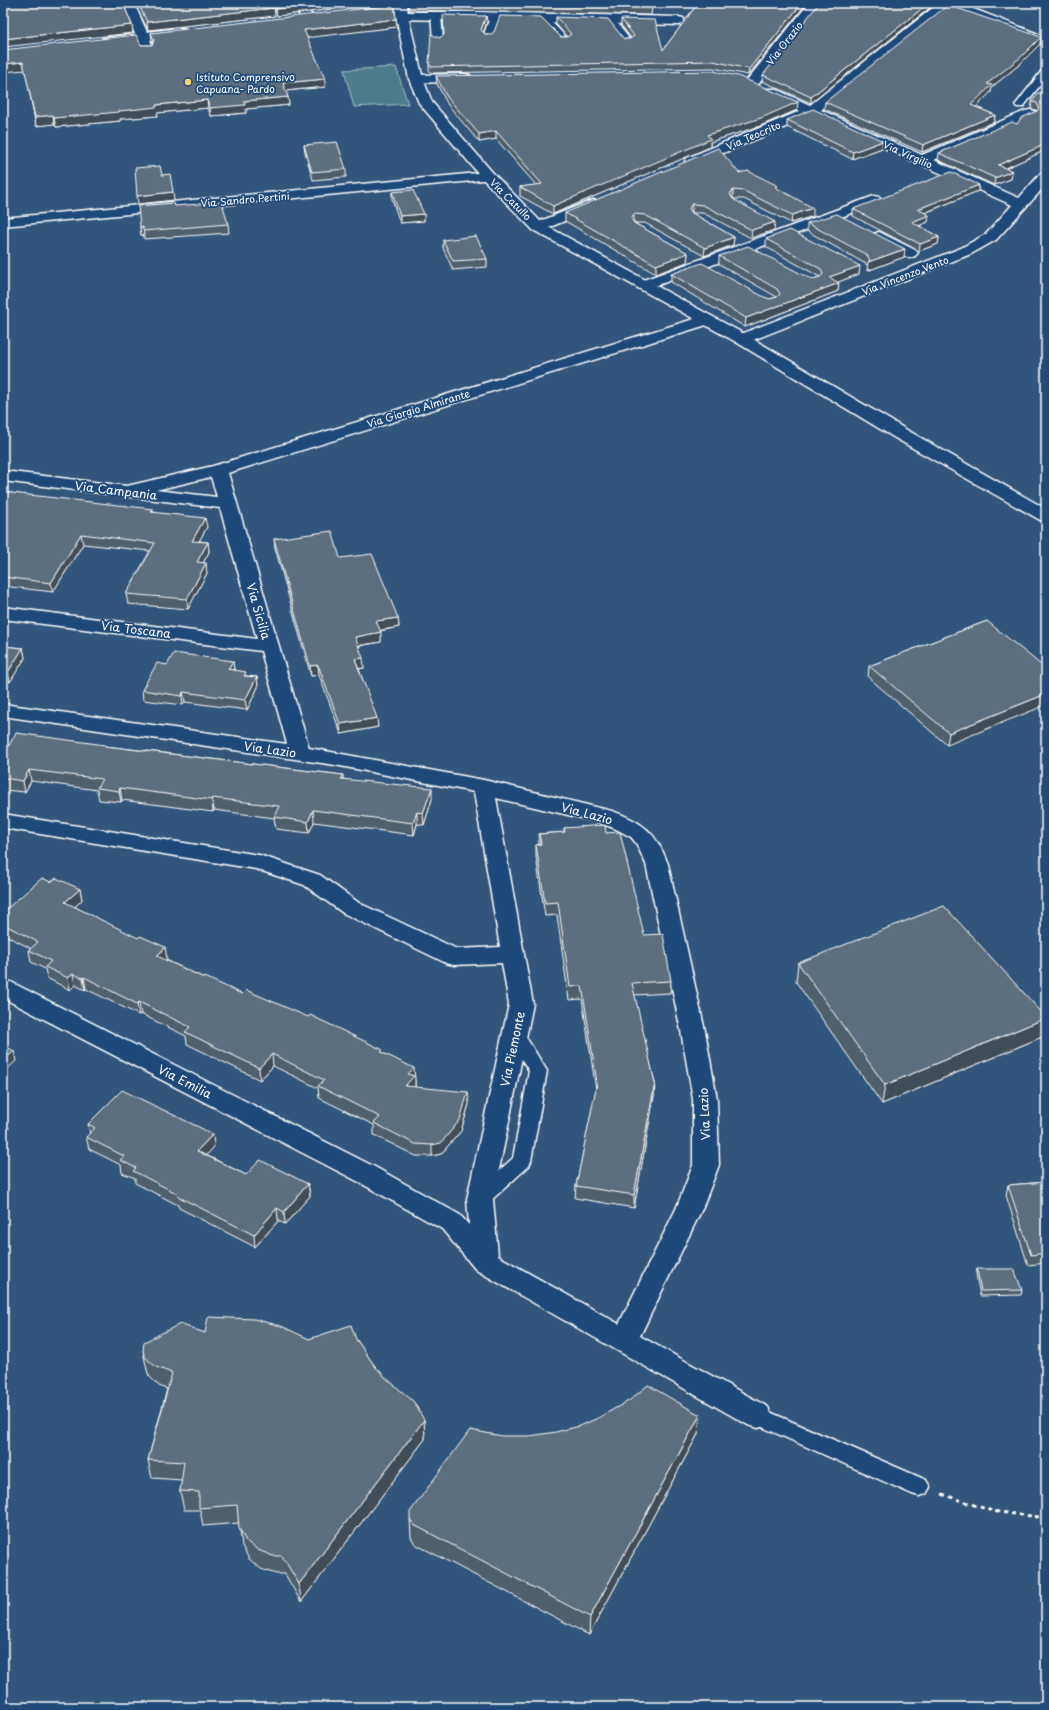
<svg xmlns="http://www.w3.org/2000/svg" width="1049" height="1710" viewBox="0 0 1049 1710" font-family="'Playpen Sans',sans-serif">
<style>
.green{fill:#4c7e8a;stroke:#a6bec4}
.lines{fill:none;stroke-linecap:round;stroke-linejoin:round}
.lane-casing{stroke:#fff;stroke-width:3}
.street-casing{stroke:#fff;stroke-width:3}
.secondary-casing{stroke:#fff;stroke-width:3}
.path{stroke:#fff;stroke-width:3;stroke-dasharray:4 4;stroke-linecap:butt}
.lane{fill:#1f4a7a;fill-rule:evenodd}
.street{fill:#1f4a7a;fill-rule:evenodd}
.secondary{fill:#1f4a7a;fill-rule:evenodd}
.wall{fill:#505f6c;stroke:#fff}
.shaded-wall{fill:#414d58;stroke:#fff}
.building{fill:#5d6e7e;stroke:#fff}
.poi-dot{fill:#ffd166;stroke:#1f4a7a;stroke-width:1.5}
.labels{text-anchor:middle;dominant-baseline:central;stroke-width:3.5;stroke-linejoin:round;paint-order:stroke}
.far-street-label{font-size:10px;fill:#fff;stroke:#1f4a7a}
.far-poi-label{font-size:10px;fill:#fff;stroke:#1f4a7a;text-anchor:start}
.street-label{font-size:12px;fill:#fff;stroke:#1f4a7a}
</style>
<rect width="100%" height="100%" fill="#32557b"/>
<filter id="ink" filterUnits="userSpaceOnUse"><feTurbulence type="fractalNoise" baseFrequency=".025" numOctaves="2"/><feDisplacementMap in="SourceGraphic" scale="8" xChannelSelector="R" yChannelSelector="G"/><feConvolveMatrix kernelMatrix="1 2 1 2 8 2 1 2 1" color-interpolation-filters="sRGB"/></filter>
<g filter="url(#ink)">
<polygon class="green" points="396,67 408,104 354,107 344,70"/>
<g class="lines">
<g class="lane-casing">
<g id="lane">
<polygon points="436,13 441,16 443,40 438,43 433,40 431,16"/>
<polygon points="495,14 500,17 493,37 491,39 485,39 483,37 490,17"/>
<polygon points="543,15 546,16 567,38 569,40 567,42 561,42 540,20 538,18 540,16"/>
<polygon points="610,16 613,17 630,40 632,42 630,44 624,44 607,21 605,19 607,17"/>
<polygon points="1046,68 1046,78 1023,107 1017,107 1015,105 1017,103 1043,69"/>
<polygon points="515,1028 521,1029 547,1071 531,1161 529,1166 487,1204 480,1206 473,1204 471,1199 473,1194 513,1158 529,1071 506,1034 509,1029"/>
<polygon points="758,1407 926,1480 930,1487 926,1494 919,1496 912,1494 751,1422 748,1416 751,1410"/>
</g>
</g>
<g class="street-casing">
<g id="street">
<polygon points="291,3 303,3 314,18 312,21 304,21"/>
<polygon points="809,3 822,3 757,86 747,86 745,83 747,80"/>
<polygon points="931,3 951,3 971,8 1046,37 1046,45 963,14 947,10 821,110 922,155 1025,111 1030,110 1035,111 1037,114 1035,117 934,160 1019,198 1041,173 1046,172 1046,185 996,240 971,254 748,342 742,344 736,342 734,339 736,336 961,248 986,234 1012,205 812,116 697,164 692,165 687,164 685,161 687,158 800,111 765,95 763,92 765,89 775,89 810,105 935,6"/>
<polygon points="131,6 135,7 137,10 147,32 181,28 186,29 187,32 186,35 181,36 150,40 154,49 153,52 143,52 138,41 108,45 103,44 102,41 103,38 135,34 125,10 127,7"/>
<polygon points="402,12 476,12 679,17 683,18 685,21 683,24 679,25 398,19 396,16 398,13"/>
<polygon points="465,74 470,75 472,78 470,81 416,83 411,82 409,79 411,76 416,75"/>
<polygon points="488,172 493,173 495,176 493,179 3,226 3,218"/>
<polygon points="874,196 879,197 881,200 879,203 650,288 644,290 638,288 636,285 638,282"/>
<polygon points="593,200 598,201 600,204 598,207 543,230 538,231 533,230 531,227 533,224"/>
<polygon points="879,232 915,250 918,253 915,256 910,258 905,256 874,240 871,237 874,234"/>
<path d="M707 315 713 317 715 320 713 323 228 473 309 748 484 780 612 811C643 822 656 832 668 864L705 1031 717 1099 719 1165 702 1209 640 1336 768 1407 772 1416 768 1425 758 1428 748 1425 476 1270 442 1229 357 1181 3 998V980L11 982 375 1167 460 1215 469 1225 467 1199 509 1004 502 963 454 965 446 963 343 913 304 885 256 869 3 828V814L259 855 320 875 359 903 457 949 500 947 474 792 335 765 3 716V704L287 744 261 651 3 619V607L257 639 220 508 3 481V471L127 486 213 466ZM211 477 217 497 156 490ZM496 798 598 822 616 829 631 837 636 843 646 864 681 1031 693 1099V1165L676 1209 619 1324 498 1256 493 1199 533 1004Z"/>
</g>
</g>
<g class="secondary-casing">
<polygon id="secondary" points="395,3 407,3 408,16 423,79 432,102 493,173 543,224 748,336 907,430 1046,509 1046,521 1040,520 895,438 736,342 533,230 483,179 419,103 409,79 396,16"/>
</g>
<polyline class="path" points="942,1494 992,1511 1046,1518"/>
<use href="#lane" class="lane"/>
<use href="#street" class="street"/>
<use href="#secondary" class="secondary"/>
</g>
<g class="wall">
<polygon points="3,3 262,3 275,16 148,30 136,6 127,6 125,8 132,25 133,33"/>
<polygon points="274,3 382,3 277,16"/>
<polygon points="408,3 650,3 652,8 651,15 409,10"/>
<polygon points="698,3 807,3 748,75 713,68 431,73 429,70 429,63 439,38 486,16 487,22 483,32 485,34 567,37 556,24 556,17 624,39 630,39 631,38 621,25 621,19 663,50"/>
<polygon points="932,6 811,103 762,81 763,75"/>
<polygon points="396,19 397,27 307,37 325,87 286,91 289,105 246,109 246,113 211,116 208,108 157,113 158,116 120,119 120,121 56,127 54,124 36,126 25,70 3,50 141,45 152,45 153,43 152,41 151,33"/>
<polygon points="1041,37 1040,44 1020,64 992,87 991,92 976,107 995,115 994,122 922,152 824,109 825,102"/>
<polygon points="436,76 797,110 760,126 710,142 710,147 553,214 520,196 520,187 536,185 496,139 479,142 448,105 437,84"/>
<polygon points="1038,93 1046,150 1006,168 1012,171 1011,179 994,185 938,160 939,153 1017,124 1037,111 1036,110 1031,109 1032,102"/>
<polygon points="787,120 883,141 882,148 852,159 787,127"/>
<polygon points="304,145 346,169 346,177 313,180 305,152"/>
<polygon points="739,173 777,189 813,216 791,223 744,199 733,199 774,230 751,238 703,213 692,213 734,237 733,245 704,256 645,223 634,223 688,253 687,262 656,274 565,221 565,213"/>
<polygon points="978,191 925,213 928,222 919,226 939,237 938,244 919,251 853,216 853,209"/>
<polygon points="392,192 424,214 424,221 400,223 392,199"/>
<polygon points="175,206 228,224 229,233 144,239 144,235 141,235 140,227"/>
<polygon points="807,223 904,257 867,271 868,266 866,264 807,231"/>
<polygon points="766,239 859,274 838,282 838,291 745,327 671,282 671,274 770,299 777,297 719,264 719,256 813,279 820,277 766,247"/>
<polygon points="443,240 487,259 487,267 453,270 443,248"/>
<polygon points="3,492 154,512 207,527 199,541 208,542 209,552 203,563 207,573 188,609 128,604 126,594 150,551 83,544 53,592 3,586"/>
<polygon points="274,539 340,558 398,618 399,627 380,631 381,642 359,646 364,668 359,669 378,727 341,734 319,675 311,676 275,548"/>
<polygon points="987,621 947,745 868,677 869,666"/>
<polygon points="3,646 23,648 25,658 10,682 3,681"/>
<polygon points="233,661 234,670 247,676 257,677 258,687 247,710 185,702 183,705 143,700 142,690 167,665"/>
<polygon points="105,745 106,746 343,775 343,779 432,799 424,825 417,824 414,835 314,822 309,833 276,829 274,818 214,810 213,812 122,800 121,802 99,800 97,790 31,781 25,792 3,790 3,756"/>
<polygon points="564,828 606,833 644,935 671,981 670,993 634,995 655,1083 654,1096 634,1208 575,1198 576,1186 596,1090 582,999 569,1000 557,915 545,916 536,857 536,845 539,844 539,834 564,832"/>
<polygon points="51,882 80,889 82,900 75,907 167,959 166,960 204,978 383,1053 415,1079 415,1087 469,1104 461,1131 441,1154 432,1156 416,1156 374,1135 374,1125 319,1098 318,1088 273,1066 260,1080 187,1044 186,1036 141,1014 139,1015 86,989 85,990 75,985 70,990 47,978 45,969 31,962 29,950 30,948 3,934 3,912"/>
<polygon points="798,963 1042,1037 882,1104 796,982"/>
<polygon points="88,1124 214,1147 206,1155 246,1175 308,1184 310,1196 285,1224 278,1221 255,1247 179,1208 178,1205 135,1183 135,1178 122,1173 121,1165 89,1149 86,1137 90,1134"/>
<polygon points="1046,1182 1046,1263 1028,1265 1006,1195 1008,1185"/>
<polygon points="977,1269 1022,1290 1021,1295 980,1296 976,1274"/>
<polygon points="205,1333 309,1339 356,1339 374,1365 424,1420 425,1439 301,1602 285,1574 276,1574 261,1569 249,1559 242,1546 239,1523 203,1526 200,1510 184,1510 180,1491 182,1480 152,1478 148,1460 167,1389 159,1386 149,1376 147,1370 143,1351"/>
<polygon points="698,1434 589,1635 415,1544 411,1537 410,1519"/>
</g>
<g class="shaded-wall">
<polygon points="123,3 127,3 127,6 124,11"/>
<polygon points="329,3 382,3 277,16 276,9"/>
<polygon points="802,3 807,3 748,75 749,69"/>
<polygon points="929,3 933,3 932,6 811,103 811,97"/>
<polygon points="274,8 275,16 148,30 147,22"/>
<polygon points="486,16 487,22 482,36 481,30"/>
<polygon points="396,19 397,27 305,38 304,30"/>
<polygon points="132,25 133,33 3,47 3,39"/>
<polygon points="1041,37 1040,44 1020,64 992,87 991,92 970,113 971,105 987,84"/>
<polygon points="23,62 25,70 3,72 3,64"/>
<polygon points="325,79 325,87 284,91 283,83"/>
<polygon points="288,97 289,105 246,109 246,113 211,116 210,108 244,101"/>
<polygon points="207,100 208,108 157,113 158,116 120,119 120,121 56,127 54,118 156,105"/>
<polygon points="798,102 797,110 760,126 710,142 710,147 553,214 553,206 707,135"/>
<polygon points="53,115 54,124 36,126 35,117"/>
<polygon points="995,115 994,122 922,152 923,145"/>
<polygon points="496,131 496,139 479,142 479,134"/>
<polygon points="883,141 882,148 852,159 853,152"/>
<polygon points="1046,144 1046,150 997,172 998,165"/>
<polygon points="1012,171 1011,179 994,185 995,178"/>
<polygon points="979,185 978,191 917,216 918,209"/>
<polygon points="733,190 733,199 730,194"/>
<polygon points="173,192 174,200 138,204 137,196"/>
<polygon points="692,204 692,213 689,208"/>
<polygon points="813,208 813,216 791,223 792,215"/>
<polygon points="424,214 424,221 400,223 400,216"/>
<polygon points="634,214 634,223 631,226 631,218"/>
<polygon points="929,215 928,222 911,229 912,222"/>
<polygon points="775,222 774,230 751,238 752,230"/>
<polygon points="140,227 143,227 144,235 141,235"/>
<polygon points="734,237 733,245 704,256 705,248"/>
<polygon points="939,237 938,244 919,251 920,244"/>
<polygon points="905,249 904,257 867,271 868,262"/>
<polygon points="688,253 687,262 656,274 656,265"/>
<polygon points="860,266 859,274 828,286 829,277"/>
<polygon points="839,283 838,291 745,327 746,318"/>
<polygon points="205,518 207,527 194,550 192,541"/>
<polygon points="81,534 83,544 53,592 51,583"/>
<polygon points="208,542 209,552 198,572 197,562"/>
<polygon points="206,563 207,573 188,609 187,599"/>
<polygon points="398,618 399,627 377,631 376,621"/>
<polygon points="381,632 381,642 356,646 355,637"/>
<polygon points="23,648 25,658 10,682 8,672"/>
<polygon points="363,658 364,668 356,669 355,659"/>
<polygon points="233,661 234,670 228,669"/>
<polygon points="318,665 319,675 311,676 310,666"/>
<polygon points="257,677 258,687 247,710 245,700"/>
<polygon points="183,692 185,702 183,705 182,696"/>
<polygon points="1046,694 1046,705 947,745 949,733"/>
<polygon points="377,718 378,727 341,734 340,724"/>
<polygon points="29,770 31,781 25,792 23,781"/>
<polygon points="120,788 122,800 121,802 119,791"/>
<polygon points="432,788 432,799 424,825 423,813"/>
<polygon points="212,798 214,810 213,812 212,800"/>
<polygon points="313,810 314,822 309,833 308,822"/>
<polygon points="417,812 417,824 414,835 413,823"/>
<polygon points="80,889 82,900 67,914 65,902"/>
<polygon points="165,947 167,959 158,967 157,956"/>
<polygon points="73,974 75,985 70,990 68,978"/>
<polygon points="84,977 86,989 85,990 83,978"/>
<polygon points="139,1002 141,1014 139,1015 137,1004"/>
<polygon points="1046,1018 1046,1021 1042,1037 882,1104 885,1085"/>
<polygon points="14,1051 16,1061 3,1073 3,1061"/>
<polygon points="272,1054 273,1066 260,1080 259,1068"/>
<polygon points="414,1068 415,1079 415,1088 405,1086 408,1074"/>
<polygon points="655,1083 654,1096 634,1208 634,1195"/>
<polygon points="468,1092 469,1104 461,1131 441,1154 432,1156 432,1145"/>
<polygon points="7,1124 9,1129 3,1134 3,1128"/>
<polygon points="213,1134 214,1147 199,1163 197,1151"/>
<polygon points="308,1184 310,1196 285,1224 284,1212"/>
<polygon points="277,1208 278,1221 255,1247 254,1235"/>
<polygon points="700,1415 698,1434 589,1635 590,1617"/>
<polygon points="424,1420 425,1439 301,1602 299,1584"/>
</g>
<g class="building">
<polygon points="3,3 123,3 132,25 3,39"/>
<polygon points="138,3 262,3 274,8 147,22"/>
<polygon points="275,3 329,3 276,9"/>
<polygon points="409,3 650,3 652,8 409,4"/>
<polygon points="698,3 802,3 749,69 713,61 431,67 429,63 431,34 439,38 444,35 443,15 486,16 481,30 485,34 491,34 494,32 500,16 541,17 561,37 567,37 571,34 556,17 608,19 624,39 630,39 634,36 621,19 655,20 663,50"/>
<polygon points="819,3 929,3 811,97 763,75"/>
<polygon points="394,5 396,19 304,30 325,79 283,83 288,97 244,101 245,105 210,108 207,100 156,105 157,107 119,111 119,112 54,118 53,115 35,117 23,62 3,64 3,50 136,35 141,45 152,45 154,40 151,33"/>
<polygon points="948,5 1041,37 1021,57 987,84 992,85 971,105 995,115 923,145 825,102"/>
<polygon points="713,71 738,76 798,102 761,118 707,135 711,139 553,206 520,187 542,184 496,131 479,134 447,97 436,76"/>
<polygon points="1038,93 1046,94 1046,144 998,165 1012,171 995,178 939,153 1012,122 1017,124 1021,118 1037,111 1039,108 1037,103 1032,102"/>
<polygon points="813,109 883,141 853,152 787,120"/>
<polygon points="337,142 346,169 312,172 304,145"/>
<polygon points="718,148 739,173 748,171 778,186 775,187 813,208 792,215 744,191 733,190 730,194 733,199 775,222 752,230 703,205 692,204 689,208 692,213 734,237 705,248 645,215 634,214 631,218 634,223 688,253 656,265 565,213"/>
<polygon points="160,166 162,175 170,174 173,192 137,196 135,168"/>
<polygon points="951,172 979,185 918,209 929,215 912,222 939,237 920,244 853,209"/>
<polygon points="413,190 424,214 400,216 392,192"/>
<polygon points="222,202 228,224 143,231 143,227 140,227 138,206 174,203 175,206"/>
<polygon points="837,214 905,249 868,262 870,260 867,255 807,223"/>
<polygon points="790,230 860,266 829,277 839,283 746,318 671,274 702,263 764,297 770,299 777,297 780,294 777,289 719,256 748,246 807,277 813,279 820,277 823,274 821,269 766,239"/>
<polygon points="476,236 487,259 453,261 443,240"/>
<polygon points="3,492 153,509 151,512 205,518 192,541 208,542 197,562 206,563 187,599 126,594 155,543 81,534 51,583 3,577"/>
<polygon points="332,531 340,558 372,554 398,618 376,621 381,632 355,637 363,658 355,659 377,718 340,724 318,665 310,666 274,539"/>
<polygon points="987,621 1046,669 1046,694 949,733 869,666"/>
<polygon points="3,646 23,648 8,672 3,671"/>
<polygon points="174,653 233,661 228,669 246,672 244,676 257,677 245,700 183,692 182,696 142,690 157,663 167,665"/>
<polygon points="16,733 105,745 105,746 343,775 341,779 432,788 423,813 417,812 413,823 313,810 308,822 274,817 279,806 212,798 212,800 120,788 119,791 97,788 102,779 29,770 23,781 3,778 3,756"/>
<polygon points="605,825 606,833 620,832 644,935 663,934 671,981 632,983 655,1083 634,1195 576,1186 597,1083 582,986 570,987 558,902 545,903 536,845 541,844 539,834 565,832 564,828"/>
<polygon points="42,878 51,882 56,878 80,889 65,902 138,938 140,936 165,947 157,956 204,978 205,977 242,994 246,990 308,1017 310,1015 383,1050 381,1052 414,1068 408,1074 414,1076 405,1086 468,1092 460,1120 441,1143 432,1145 415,1144 374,1123 380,1117 318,1086 324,1080 272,1054 259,1068 185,1032 190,1027 139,1002 137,1004 84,977 83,978 73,974 68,978 45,967 51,961 29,950 38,942 3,924 3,912"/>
<polygon points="944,906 1046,1017 1046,1018 885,1085 798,963"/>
<polygon points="3,1045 14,1051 3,1061"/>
<polygon points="122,1090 213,1134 197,1151 246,1175 260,1160 308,1184 284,1212 277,1208 254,1235 177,1196 178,1194 133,1171 136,1168 120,1160 124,1156 86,1137 95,1128 88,1124"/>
<polygon points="3,1121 7,1124 3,1128"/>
<polygon points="1046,1182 1046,1253 1031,1255 1008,1185"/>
<polygon points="977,1269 1014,1269 1022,1290 981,1291"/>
<polygon points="208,1317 254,1319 281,1326 309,1339 351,1325 356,1339 374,1365 385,1377 414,1402 424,1420 299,1584 282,1556 273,1556 258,1550 246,1541 239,1528 237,1505 199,1508 199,1492 180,1491 184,1462 148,1460 172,1373 156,1367 145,1357 143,1351 144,1342 180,1324 205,1333"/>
<polygon points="648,1385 700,1415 590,1617 414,1525 410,1519 410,1512 470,1430 502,1436 530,1436 556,1432 580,1426 600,1417 630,1400"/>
</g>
</g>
<circle class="poi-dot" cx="188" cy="82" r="4"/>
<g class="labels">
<g class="far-street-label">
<text transform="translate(784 43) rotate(-52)">Via Orazio</text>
<text transform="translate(753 135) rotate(-23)">Via Teocrito</text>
<text transform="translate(908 154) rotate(24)">Via Virgilio</text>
<text transform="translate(245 199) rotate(-5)">Via Sandro Pertini</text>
<text transform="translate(511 199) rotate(45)">Via Catullo</text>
<text transform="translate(905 275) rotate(-21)">Via Vincenzo Vento</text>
<text transform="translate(418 408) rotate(-17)">Via Giorgio Almirante</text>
</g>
<g class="far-poi-label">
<text x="196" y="76">Istituto Comprensivo<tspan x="196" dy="12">Capuana- Pardo</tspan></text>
</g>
<g class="street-label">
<text transform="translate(116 490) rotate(7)">Via Campania</text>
<text transform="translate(259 611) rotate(74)">Via Sicilia</text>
<text transform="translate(136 629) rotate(7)">Via Toscana</text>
<text transform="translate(270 749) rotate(8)">Via Lazio</text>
<text transform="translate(587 813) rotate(15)">Via Lazio</text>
<text transform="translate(512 1049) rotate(-78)">Via Piemonte</text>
<text transform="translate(185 1081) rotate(27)">Via Emilia</text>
<text transform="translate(704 1114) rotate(-93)">Via Lazio</text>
</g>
</g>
<rect width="1049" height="1710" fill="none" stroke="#1f4a7a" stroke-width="16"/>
<rect x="8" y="8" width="1033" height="1694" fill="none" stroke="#fff" stroke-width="1.5" filter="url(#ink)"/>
</svg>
